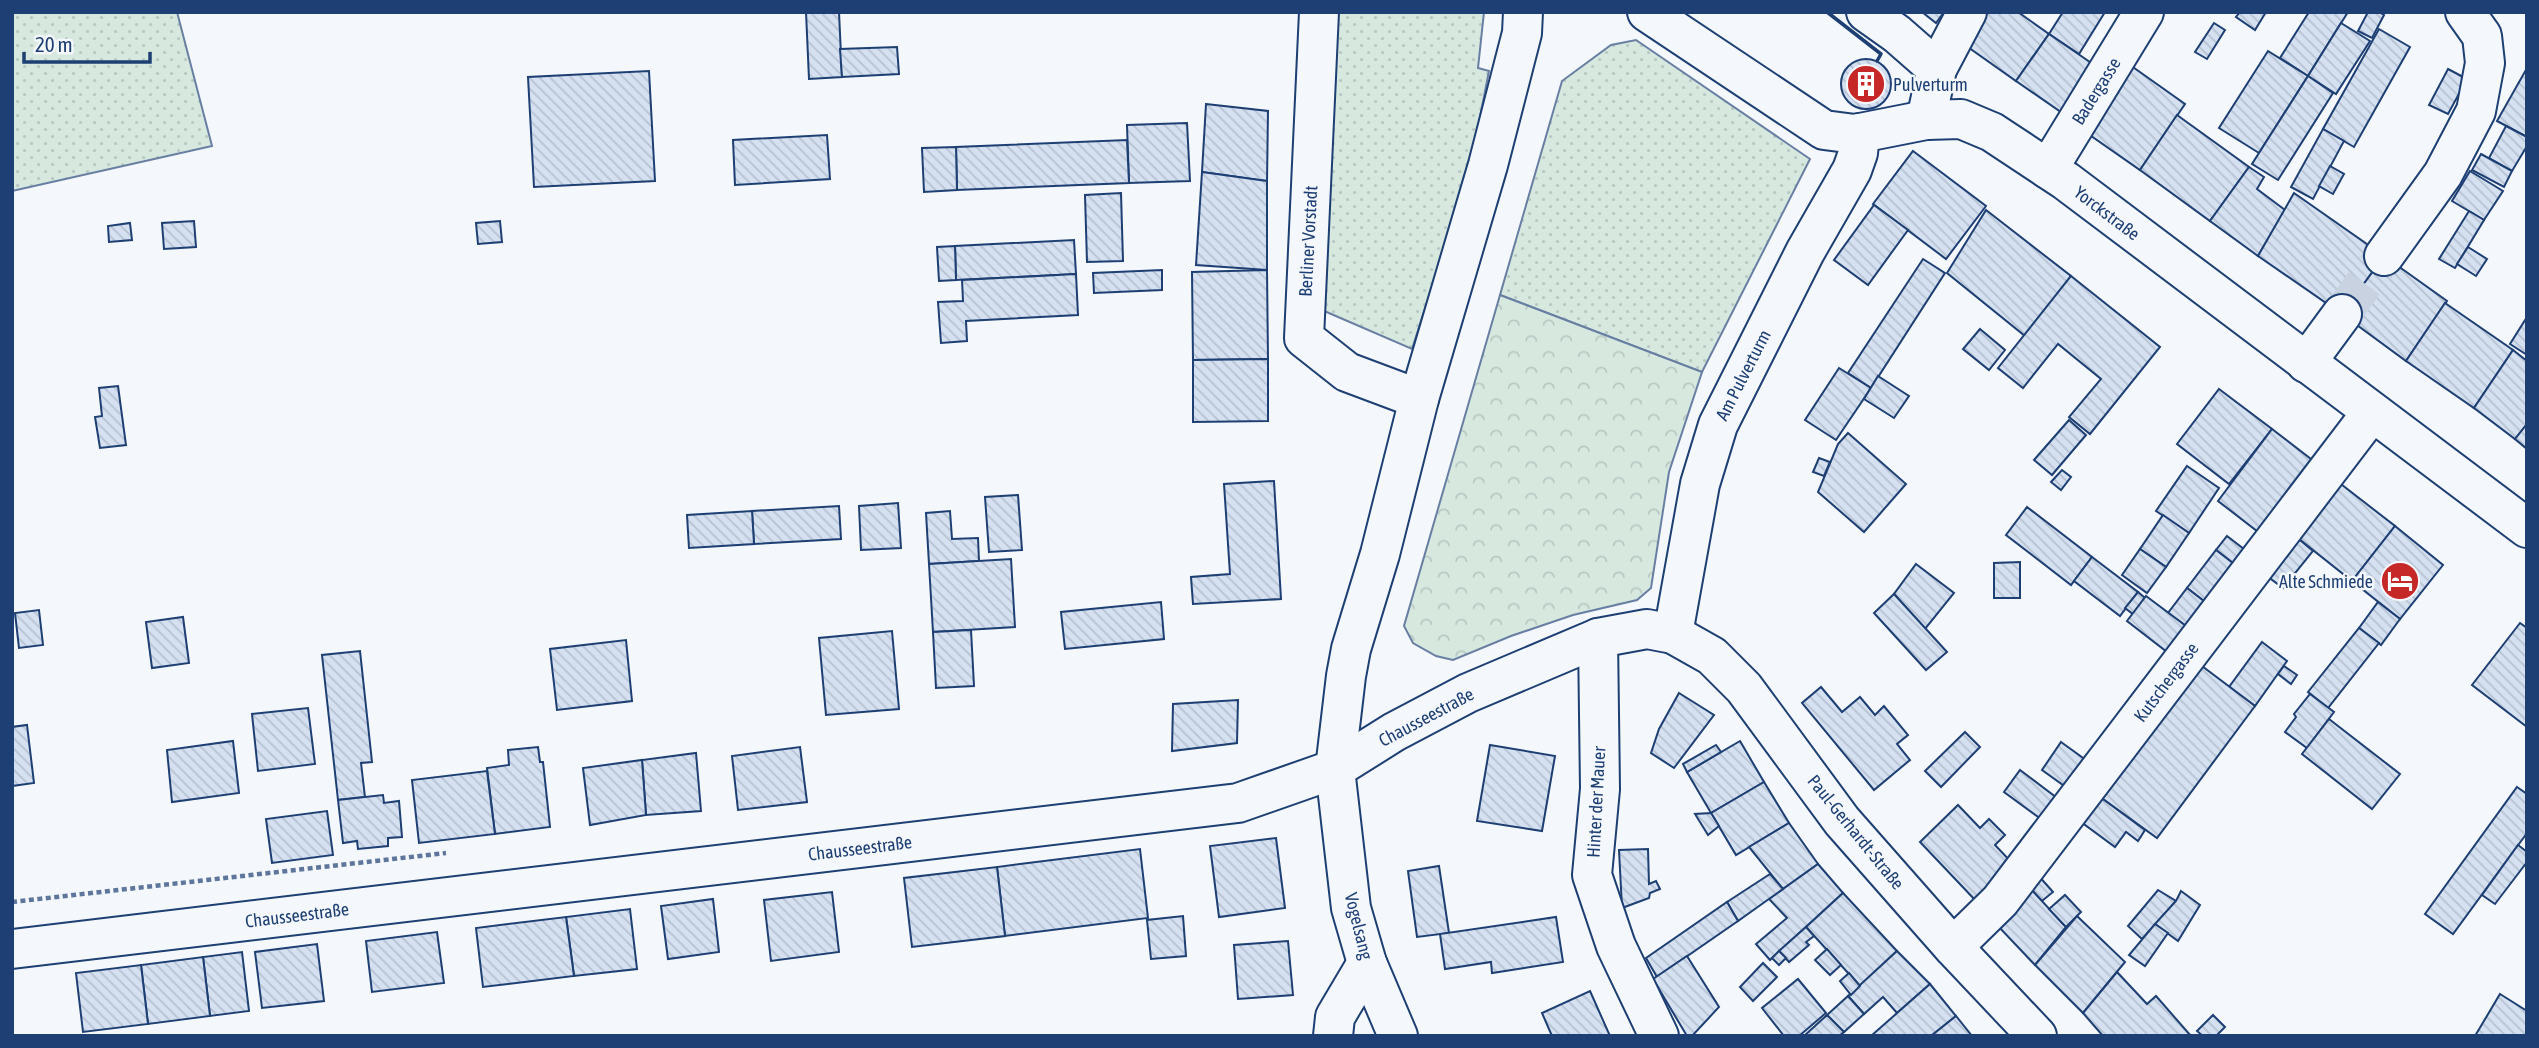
<svg xmlns="http://www.w3.org/2000/svg" width="2539" height="1048" viewBox="0 0 2539 1048" font-family="'Asap Condensed',sans-serif">
<style>
.grass{fill:url(#grass-dots);stroke:#687fa3;stroke-width:2}
.park{fill:url(#park-crowns);stroke:#687fa3;stroke-width:2}
.building{fill:url(#building-back-hatch);stroke:#1d3f73;stroke-width:2}
.lines{fill:none;stroke-linecap:round;stroke-linejoin:round}
.minor-tunnel{stroke:#c9d2e0;stroke-width:38;stroke-dasharray:38 19;stroke-linecap:butt}
.minor-casing{stroke:#1d3f73;stroke-width:42}
.major-casing{stroke:#1d3f73;stroke-width:42}
.path{stroke:#5e769c;stroke-width:4.5;stroke-dasharray:5 3.5;stroke-linecap:butt}
.minor{stroke:#f4f7fb;stroke-width:38}
.major{stroke:#f4f7fb;stroke-width:38}
.wall{stroke:#1d3f73;stroke-width:3.5}
.labels{text-anchor:middle;dominant-baseline:central;stroke-width:5;stroke-linejoin:round;paint-order:stroke}
.poi-label{font-size:18px;fill:#1d3f73;stroke:#f4f7fb;text-anchor:start}
.street-label{font-size:18px;fill:#1d3f73;stroke:#f4f7fb}
</style>
<defs>
<pattern id="grass-dots" width="8" height="8" patternUnits="userSpaceOnUse" patternTransform="scale(1.75)"><rect width="8" height="8" fill="#d7e8df"/><path d="M2 2h.1M6 6h.1" fill="none" stroke="#b8c8c3" stroke-width="1.8" stroke-linecap="round"/></pattern>
<pattern id="park-crowns" width="20" height="18" patternUnits="userSpaceOnUse" patternTransform="scale(1.75)"><rect width="20" height="18" fill="#d7e8df"/><path d="M2 6a3 3 0 1 1 6 0M12 15a3 3 0 1 1 6 0" fill="none" stroke="#b8c8c3"/></pattern>
<pattern id="building-back-hatch" width="6" height="6" patternUnits="userSpaceOnUse" patternTransform="scale(1.75)"><rect width="6" height="6" fill="#d5e0f0"/><path d="M-1 5l2 2M0 0l6 6M5-1l2 2" fill="none" stroke="#b6c1d1"/></pattern>
</defs>
<rect width="100%" height="100%" fill="#f4f7fb"/>
<g class="grass">
<polygon points="12,12 177,12 212,146 12,191"/>
<polygon points="1328,12 1484,12 1478,68 1489,71 1470,168 1412,349 1315,307"/>
<polygon points="1636,40 1810,159 1702,372 1500,295 1562,81 1611,45"/>
</g>
<polygon class="park" points="1500,295 1702,372 1669,472 1651,588 1637,600 1573,615 1511,636 1453,660 1436,656 1413,643 1404,626"/>
<g class="building">
<polygon points="806,12 839,12 842,77 809,79"/>
<polygon points="1922,12 1944,12 1936,23"/>
<polygon points="1988,12 2018,12 2049,34 2016,81 1965,45"/>
<polygon points="2063,12 2105,12 2079,54 2049,34"/>
<polygon points="2240,12 2266,12 2255,30 2236,17"/>
<polygon points="2309,12 2348,12 2308,76 2280,58"/>
<polygon points="2368,12 2379,12 2384,15 2372,38 2358,31"/>
<polygon points="2214,23 2225,30 2207,59 2195,52"/>
<polygon points="2341,23 2370,41 2336,94 2308,76"/>
<polygon points="2379,29 2410,47 2354,147 2323,129"/>
<polygon points="2049,34 2103,71 2071,119 2016,81"/>
<polygon points="897,47 899,74 842,77 840,49"/>
<polygon points="2268,51 2308,76 2259,153 2219,128"/>
<circle cx="1866" cy="84" r="25"/>
<polygon points="2130,65 2185,104 2140,170 2084,131"/>
<polygon points="2527,68 2527,137 2497,121"/>
<polygon points="2448,69 2467,79 2448,114 2429,105"/>
<polygon points="649,71 655,181 534,187 528,77"/>
<polygon points="2308,76 2333,93 2278,180 2252,164"/>
<polygon points="1206,104 1268,111 1267,181 1202,172"/>
<polygon points="2177,115 2249,167 2210,221 2140,170"/>
<polygon points="1187,123 1190,181 1129,183 1127,125"/>
<polygon points="2506,126 2527,137 2527,146 2512,171 2489,158"/>
<polygon points="2323,129 2344,141 2313,199 2291,187"/>
<polygon points="827,135 830,179 735,185 733,140"/>
<polygon points="1127,140 1129,183 957,190 956,147"/>
<polygon points="956,147 957,190 924,192 922,148"/>
<polygon points="1913,151 1986,206 1946,259 1873,204"/>
<polygon points="2481,154 2512,171 2504,187 2472,170"/>
<polygon points="2330,166 2344,174 2333,194 2319,186"/>
<polygon points="2249,167 2264,177 2257,189 2285,210 2258,256 2210,221"/>
<polygon points="2470,171 2503,191 2484,220 2452,201"/>
<polygon points="1202,172 1267,181 1267,270 1196,265"/>
<polygon points="1121,193 1123,261 1087,262 1085,195"/>
<polygon points="2294,193 2384,256 2342,314 2258,256"/>
<polygon points="1874,205 1908,230 1868,285 1834,260"/>
<polygon points="1986,210 2071,276 2025,336 1947,273"/>
<polygon points="2469,211 2484,220 2455,268 2439,259"/>
<polygon points="194,221 196,247 164,249 162,223"/>
<polygon points="500,221 502,242 478,244 476,223"/>
<polygon points="130,223 132,240 109,242 108,226"/>
<polygon points="1074,240 1076,274 956,280 955,246"/>
<polygon points="955,246 956,280 939,281 937,247"/>
<polygon points="2468,247 2487,259 2476,276 2457,264"/>
<polygon points="2384,256 2447,301 2406,361 2342,314"/>
<polygon points="1923,259 1945,273 1871,388 1848,373"/>
<polygon points="1162,270 1162,290 1094,293 1093,273"/>
<polygon points="1267,270 1268,359 1193,360 1192,272"/>
<polygon points="1076,274 1078,315 966,321 967,341 941,343 938,302 963,301 962,280"/>
<polygon points="2071,276 2160,347 2090,434 2069,417 2101,379 2058,344 2023,388 1998,368"/>
<polygon points="2445,303 2513,350 2474,408 2406,361"/>
<polygon points="2527,317 2527,355 2510,344"/>
<polygon points="1980,329 2005,350 1989,370 1963,349"/>
<polygon points="2513,350 2527,361 2527,424 2515,439 2474,408"/>
<polygon points="1268,359 1268,421 1193,422 1193,360"/>
<polygon points="1839,368 1871,388 1836,440 1805,420"/>
<polygon points="1878,376 1909,396 1894,418 1864,399"/>
<polygon points="118,386 126,445 100,448 95,417 102,416 99,388"/>
<polygon points="2219,389 2272,429 2229,484 2177,444"/>
<polygon points="2069,420 2086,435 2052,475 2034,460"/>
<polygon points="2527,424 2527,449 2515,439"/>
<polygon points="2272,429 2320,466 2266,538 2218,501"/>
<polygon points="1848,433 1906,484 1864,532 1818,492 1838,444"/>
<polygon points="1819,458 1830,462 1824,476 1813,472"/>
<polygon points="2187,466 2219,488 2189,533 2156,511"/>
<polygon points="2062,470 2071,477 2061,490 2051,482"/>
<polygon points="1274,481 1281,599 1193,604 1191,577 1230,574 1224,484"/>
<polygon points="2337,481 2395,526 2352,581 2294,535"/>
<polygon points="1018,495 1022,550 989,552 985,497"/>
<polygon points="898,503 901,548 861,550 859,506"/>
<polygon points="839,506 841,539 754,544 752,511"/>
<polygon points="2027,507 2092,557 2071,585 2006,535"/>
<polygon points="752,511 754,544 689,548 687,515"/>
<polygon points="950,511 952,539 978,538 979,561 929,564 926,513"/>
<polygon points="2163,515 2189,533 2166,567 2140,549"/>
<polygon points="2395,526 2443,565 2400,619 2352,581"/>
<polygon points="2294,535 2313,551 2283,588 2263,573"/>
<polygon points="2227,536 2249,553 2238,567 2216,550"/>
<polygon points="2140,549 2166,567 2147,593 2122,575"/>
<polygon points="2216,550 2238,567 2209,605 2187,588"/>
<polygon points="2092,557 2138,592 2120,616 2074,581"/>
<polygon points="1011,559 1015,627 933,632 929,564"/>
<polygon points="2020,562 2020,598 1994,598 1994,563"/>
<polygon points="1916,564 1954,593 1925,629 1894,594"/>
<polygon points="2187,588 2209,605 2190,629 2168,613"/>
<polygon points="2138,592 2145,598 2133,614 2125,608"/>
<polygon points="1894,594 1947,652 1926,670 1874,613"/>
<polygon points="2146,596 2190,629 2171,655 2127,621"/>
<polygon points="1161,602 1164,639 1065,649 1061,612"/>
<polygon points="2378,602 2400,619 2381,645 2359,628"/>
<polygon points="39,610 43,645 19,648 15,613"/>
<polygon points="183,617 189,663 152,668 146,622"/>
<polygon points="2520,623 2527,628 2527,727 2472,685"/>
<polygon points="2359,628 2379,643 2328,708 2308,692"/>
<polygon points="971,630 974,686 936,688 933,632"/>
<polygon points="892,631 899,709 826,715 819,638"/>
<polygon points="626,640 632,701 557,710 550,649"/>
<polygon points="2262,642 2287,661 2255,706 2229,687"/>
<polygon points="360,651 372,762 361,763 365,797 338,800 322,655"/>
<polygon points="2194,660 2255,706 2157,838 2096,794"/>
<polygon points="2284,666 2297,675 2291,684 2278,674"/>
<polygon points="1821,687 1842,712 1860,697 1875,715 1884,706 1908,735 1897,744 1910,760 1874,790 1802,703"/>
<polygon points="1679,693 1714,715 1674,768 1651,753 1659,729"/>
<polygon points="2310,694 2334,712 2307,748 2285,732 2296,717 2294,714"/>
<polygon points="1238,700 1237,743 1172,751 1173,704"/>
<polygon points="308,708 315,764 258,771 252,714"/>
<polygon points="2329,719 2400,774 2372,809 2302,754"/>
<polygon points="27,725 34,783 12,786 12,727"/>
<polygon points="1965,732 1980,747 1941,787 1925,771"/>
<polygon points="233,741 239,793 172,802 167,750"/>
<polygon points="1740,741 1764,782 1711,813 1687,772"/>
<polygon points="2061,742 2090,763 2070,790 2042,770"/>
<polygon points="1490,745 1555,756 1542,831 1477,821"/>
<polygon points="1716,745 1721,752 1687,772 1683,764"/>
<polygon points="538,747 540,762 543,762 550,827 495,834 487,768 509,765 508,750"/>
<polygon points="800,747 807,802 738,810 732,756"/>
<polygon points="696,753 701,811 646,815 642,760"/>
<polygon points="642,760 646,815 590,825 583,768"/>
<polygon points="2020,770 2061,801 2045,822 2004,792"/>
<polygon points="487,771 495,834 419,843 412,780"/>
<polygon points="1764,782 1789,823 1736,855 1711,813"/>
<polygon points="2517,787 2527,794 2527,833 2453,934 2425,914"/>
<polygon points="2096,794 2145,830 2138,841 2126,832 2115,847 2077,819"/>
<polygon points="383,795 384,803 399,801 402,837 388,838 388,846 358,849 357,841 343,843 338,800"/>
<polygon points="1958,805 1980,828 1989,819 2005,835 1995,845 2014,865 1977,902 1920,842"/>
<polygon points="327,811 333,855 272,863 266,819"/>
<polygon points="1711,813 1719,826 1708,835 1695,814"/>
<polygon points="1789,823 1818,864 1783,889 1749,847"/>
<polygon points="1276,838 1285,908 1219,917 1210,846"/>
<polygon points="2518,845 2527,852 2527,862 2495,904 2482,895"/>
<polygon points="1140,849 1148,918 1005,936 997,867"/>
<polygon points="1648,849 1649,884 1656,881 1660,889 1650,893 1649,898 1622,908 1619,850"/>
<polygon points="1818,864 1843,893 1770,960 1756,944 1787,918 1769,899"/>
<polygon points="1439,866 1449,933 1417,937 1408,871"/>
<polygon points="997,867 1005,936 912,947 904,878"/>
<polygon points="1770,874 1783,889 1738,921 1727,902"/>
<polygon points="2037,874 2053,892 2042,901 2028,886"/>
<polygon points="2028,886 2066,927 2035,965 1997,925"/>
<polygon points="2158,890 2176,901 2142,939 2128,926"/>
<polygon points="2181,891 2200,905 2178,941 2155,924 2176,901"/>
<polygon points="832,892 839,952 771,961 764,900"/>
<polygon points="1843,893 1897,951 1860,986 1806,927"/>
<polygon points="2065,895 2081,912 2066,927 2049,909"/>
<polygon points="713,899 719,952 668,959 661,906"/>
<polygon points="1727,902 1738,921 1657,977 1646,958"/>
<polygon points="630,909 637,969 574,976 566,917"/>
<polygon points="1183,916 1186,956 1151,959 1147,920"/>
<polygon points="2077,916 2125,962 2083,1013 2035,965"/>
<polygon points="566,917 574,976 483,987 476,928"/>
<polygon points="1556,917 1563,962 1492,973 1491,962 1445,969 1440,934"/>
<polygon points="2155,924 2168,933 2145,966 2129,955"/>
<polygon points="1806,927 1814,936 1806,942 1809,945 1789,962 1779,951"/>
<polygon points="437,932 444,983 372,992 366,941"/>
<polygon points="1288,941 1293,995 1238,999 1234,945"/>
<polygon points="317,944 324,1001 262,1008 255,952"/>
<polygon points="1827,949 1841,965 1830,975 1815,960"/>
<polygon points="1779,951 1786,958 1779,965 1772,958"/>
<polygon points="1897,951 1930,984 1897,1013 1883,997 1864,1014 1848,996"/>
<polygon points="242,952 249,1011 210,1016 203,957"/>
<polygon points="1687,956 1719,1007 1692,1036 1687,1036 1653,979"/>
<polygon points="203,957 210,1016 148,1024 141,965"/>
<polygon points="1763,963 1777,977 1753,1001 1740,987"/>
<polygon points="141,965 148,1024 83,1032 76,973"/>
<polygon points="2117,972 2147,1004 2156,996 2191,1036 2103,1036 2083,1013"/>
<polygon points="1849,973 1860,986 1851,995 1840,981"/>
<polygon points="1798,979 1826,1013 1799,1036 1784,1036 1762,1008"/>
<polygon points="1930,984 1956,1016 1931,1036 1871,1036"/>
<polygon points="1590,991 1610,1036 1552,1036 1542,1013"/>
<polygon points="2500,994 2527,1011 2527,1036 2475,1036"/>
<polygon points="1848,996 1864,1014 1844,1032 1827,1015"/>
<polygon points="1827,1015 1844,1032 1839,1036 1804,1036"/>
<polygon points="2213,1015 2225,1027 2216,1036 2203,1036 2197,1031"/>
<polygon points="1956,1016 1972,1036 1931,1036"/>
</g>
<g class="lines">
<polyline class="minor-tunnel" points="2342,314 2384,256"/>
<g class="minor-casing">
<g id="minor">
<polyline points="1319,12 1304,338 1347,372 1419,399"/>
<polyline points="1647,12 1824,130 1855,134 1926,120 1961,119 1992,132 2066,181 2527,528"/>
<polyline points="1866,12 1897,34 1937,69"/>
<polyline points="1926,120 1937,69 1967,12"/>
<polyline points="2048,169 2144,12"/>
<polyline points="2384,256 2443,174 2476,111 2485,63 2482,36 2465,12"/>
<polyline points="2306,363 2342,314"/>
<polyline points="1673,634 1700,484 1718,425 1805,252 1852,170 1858,153 1860,133"/>
<polyline points="1598,638 1600,789 1592,875 1616,946 1659,1036"/>
<polyline points="1953,947 2000,901 2372,412"/>
<polyline points="12,949 1238,803 1335,769 1394,732 1468,693 1598,638 1647,629 1673,634 1712,656 1744,688 1842,821 1953,947 2037,1036"/>
<polyline points="1333,1036 1335,1017 1367,963"/>
</g>
</g>
<g class="major-casing">
<polyline id="major" points="1398,1036 1367,963 1351,908 1335,769 1346,676 1351,649 1380,554 1419,399 1488,165 1522,33 1523,12"/>
</g>
<polyline class="path" points="12,902 446,853"/>
<use href="#minor" class="minor"/>
<use href="#major" class="major"/>
<polyline class="wall" points="1827,12 1881,54 1877,61"/>
</g>
<defs>
<g id="building-disc" transform="scale(2.0125)"><circle r="9.5" fill="#c62828" stroke="#f4f7fb"/><path d="M-4-6H4V6H1V3H-1V6H-4ZM-2.5-4.3h1.7v1.8h-1.7ZM.8-4.3h1.7v1.8H.8ZM-2.5-1h1.7V.8h-1.7ZM.8-1h1.7V.8H.8Z" fill="#fff"/></g>
<g id="hotel-disc" transform="scale(2.0125)"><circle r="9.5" fill="#c62828" stroke="#f4f7fb"/><path d="M-6-4.5h1.5V1H6V5H4.5V3h-9V5H-6ZM-4 0a1.8 1.8 0 1 1 3.6 0ZM.5 0V-2.5h3Q6-2.5 6 0Z" fill="#fff"/></g>
</defs>
<g fill-rule="evenodd">
<use href="#building-disc" x="1866" y="84"/>
<use href="#hotel-disc" x="2400" y="581"/>
</g>
<g class="labels">
<g class="poi-label">
<text x="1893" y="84">Pulverturm</text>
<text x="2373" y="581" text-anchor="end">Alte Schmiede</text>
</g>
<g class="street-label">
<text transform="translate(2096 91) rotate(-58)">Badergasse</text>
<text transform="translate(2107 213) rotate(37)">Yorckstraße</text>
<text transform="translate(1308 241) rotate(-87)">Berliner Vorstadt</text>
<text transform="translate(1743 375) rotate(-63)">Am Pulverturm</text>
<text transform="translate(2166 682) rotate(-53)">Kutschergasse</text>
<text transform="translate(1426 717) rotate(-28)">Chausseestraße</text>
<text transform="translate(1596 802) rotate(-87)">Hinter der Mauer</text>
<text transform="translate(1856 832) rotate(51)">Paul-Gerhardt-Straße</text>
<text transform="translate(860 848) rotate(-7)">Chausseestraße</text>
<text transform="translate(297 915) rotate(-7)">Chausseestraße</text>
<text transform="translate(1359 926) rotate(76)">Vogelsang</text>
</g>
</g>
<rect width="2539" height="1048" fill="none" stroke="#1d3f73" stroke-width="28"/>
<path d="M24 52v10h126v-10" fill="none" stroke="#1d3f73" stroke-width="3.5"/>
<text x="35" y="52" font-size="21" fill="#1d3f73" stroke="#f4f7fb" stroke-width="5" paint-order="stroke">20 m</text>
</svg>
